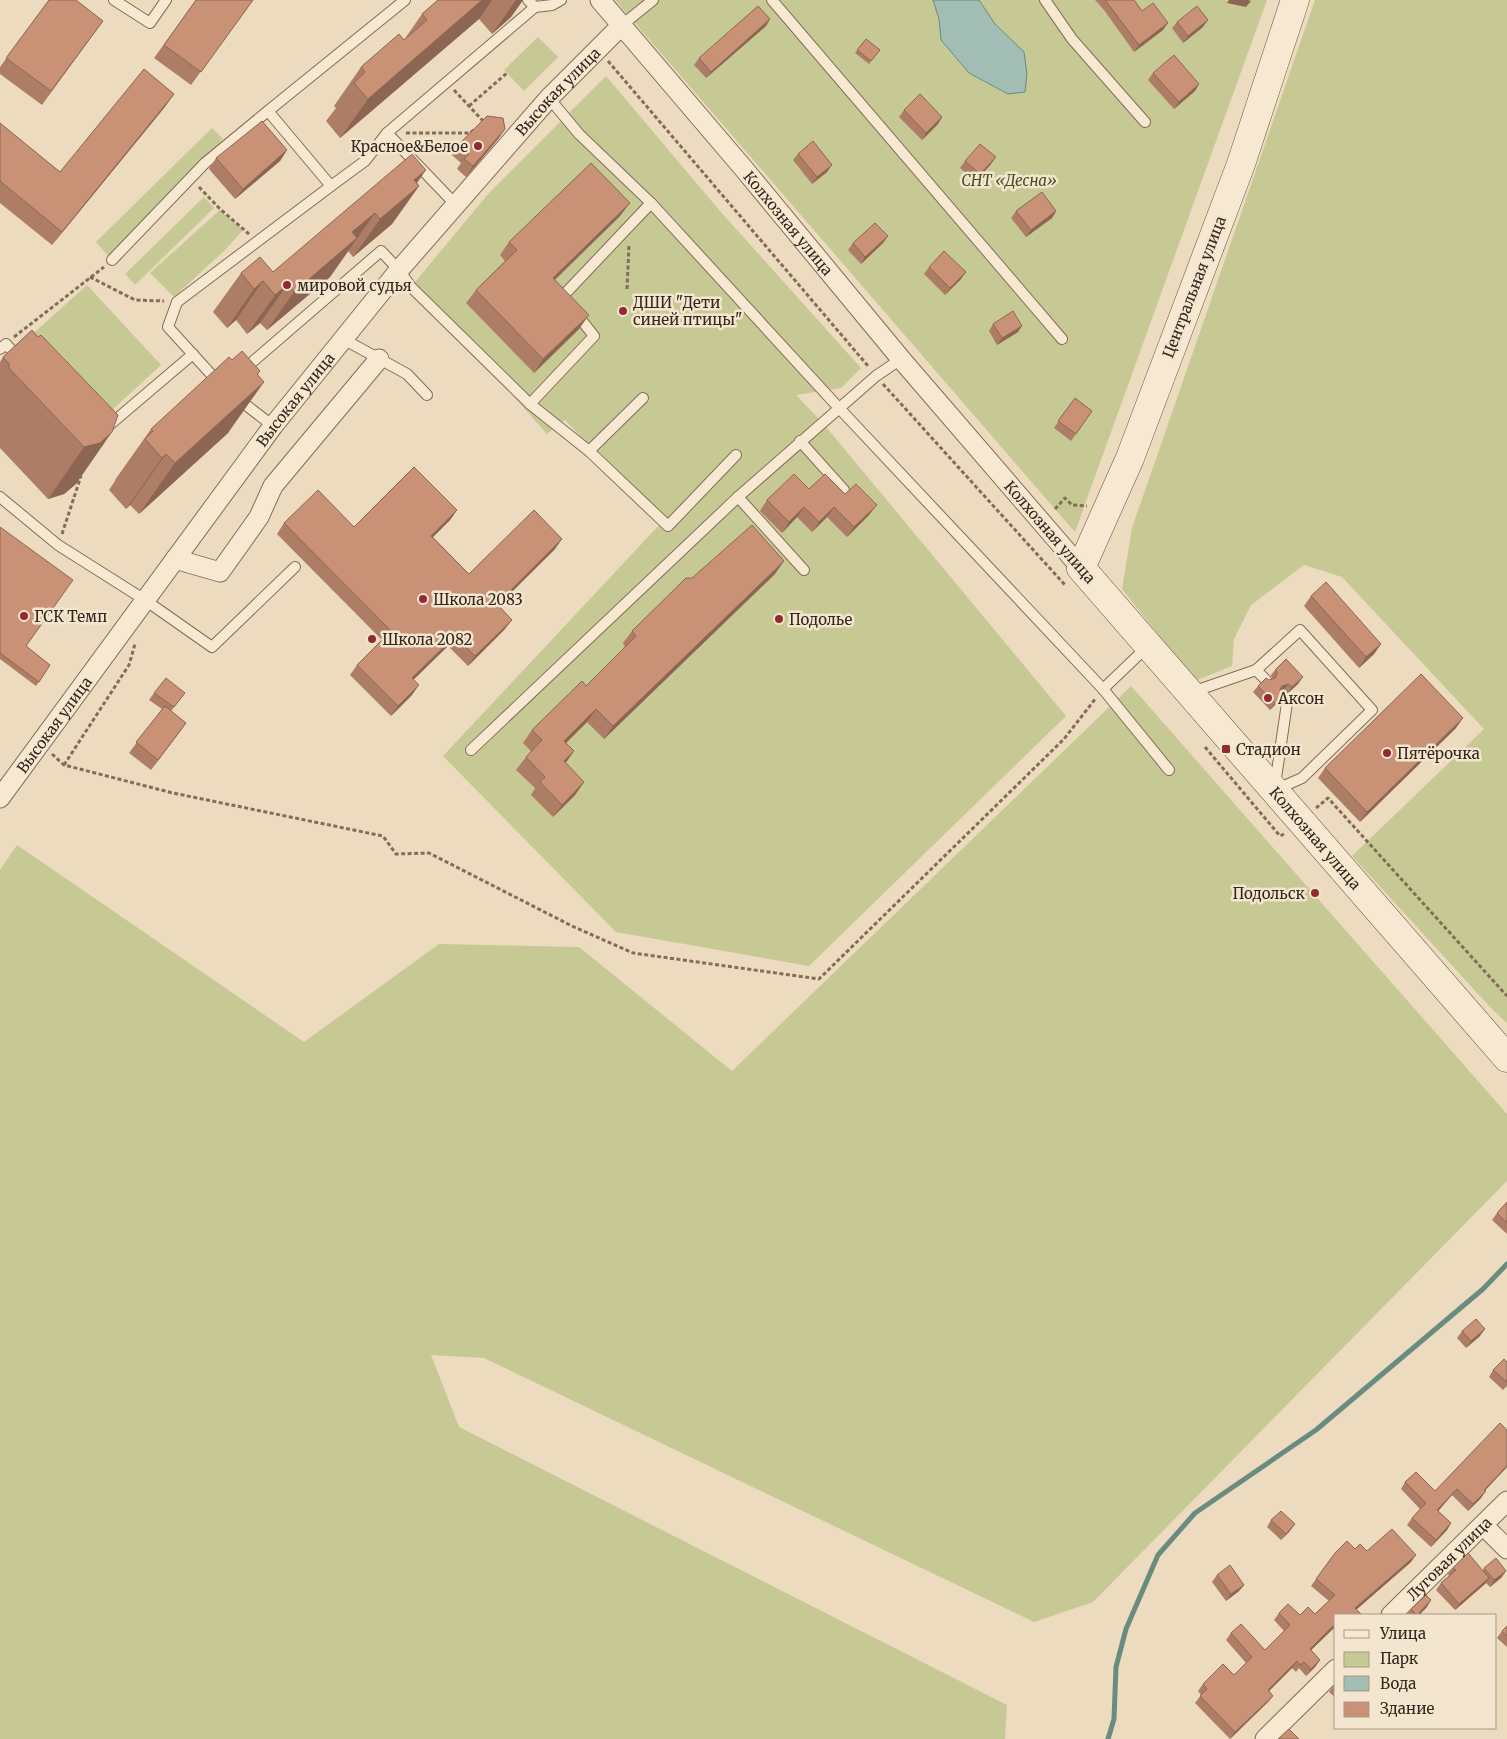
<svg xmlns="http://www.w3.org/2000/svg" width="1507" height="1739" viewBox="0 0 1507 1739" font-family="Merriweather,serif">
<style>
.green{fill:#c7c994}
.water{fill:#a2beb4;stroke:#6a8b80}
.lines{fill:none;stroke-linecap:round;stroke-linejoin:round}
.stream{stroke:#6a8b80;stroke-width:5}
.lane-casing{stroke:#846c58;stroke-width:12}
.street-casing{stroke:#846c58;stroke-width:21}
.secondary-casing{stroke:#664d3b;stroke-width:29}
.path{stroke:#846c58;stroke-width:3;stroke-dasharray:4 2.5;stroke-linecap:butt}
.lane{stroke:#f7e9d1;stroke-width:10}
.street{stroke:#f7e9d1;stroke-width:19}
.secondary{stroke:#f7e9d1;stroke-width:28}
.wall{fill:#ad7e65}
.shaded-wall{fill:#8d6653}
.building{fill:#c99276;stroke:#8d6653}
.poi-dot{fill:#912a32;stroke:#f4e6ce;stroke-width:2}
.labels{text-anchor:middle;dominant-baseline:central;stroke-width:5;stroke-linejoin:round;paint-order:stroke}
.street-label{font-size:15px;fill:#34261c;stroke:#f4e6ce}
.poi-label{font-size:15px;fill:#34261c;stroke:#f4e6ce;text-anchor:start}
.park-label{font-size:15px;font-style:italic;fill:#485023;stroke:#f4e6ce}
</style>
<rect width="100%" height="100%" fill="#ecdbbf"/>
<g class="green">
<polygon points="615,0 1267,0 1075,532 1055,509"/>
<polygon points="1315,0 1507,0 1507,1023 1490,1007 1352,856 1484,729 1342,577 1304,565 1251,605 1234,639 1232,666 1195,681 1122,589 1132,528"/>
<polygon points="538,37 558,57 524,91 504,70"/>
<polygon points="606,76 720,211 861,368 841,388 796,395 822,422 1066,716 809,966 616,932 443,756 662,522 565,420 547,434 460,336 411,287 488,194"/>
<polygon points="212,128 223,139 110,258 96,242"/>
<polygon points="204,197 214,208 135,285 125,274"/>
<polygon points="220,210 243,230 225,250 174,297 150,273"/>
<polygon points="87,285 161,365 100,421 26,340"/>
<polygon points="1131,686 1507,1114 1507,1181 1093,1602 1034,1622 484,1358 431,1355 459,1427 1007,1705 1005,1739 0,1739 0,870 17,845 304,1042 439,944 579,947 732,1071"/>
</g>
<polygon class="water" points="933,0 979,0 995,24 1024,52 1027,74 1025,92 1008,94 969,73 941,40 939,19"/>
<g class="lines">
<polyline class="stream" points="1108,1739 1114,1719 1116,1667 1126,1629 1158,1555 1195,1513 1316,1430 1483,1289 1507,1264"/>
<g class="lane-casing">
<g id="lane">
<polyline points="114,0 150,23 166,0"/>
<polyline points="528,0 535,7 552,5 561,0"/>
<polyline points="772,0 1062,339"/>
<polyline points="1045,0 1072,39 1145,122"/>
<polyline points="622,25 653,0"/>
<polyline points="549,98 579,134 651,203 562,297 566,301"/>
<polyline points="387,133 456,205"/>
<polyline points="331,186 365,161 387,133 535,7"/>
<polyline points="651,203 839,408 1103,689 1169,770"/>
<polyline points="112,260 205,163 268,111"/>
<polyline points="343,339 407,374 427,395"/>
<polyline points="0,349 6,344 19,359"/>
<polyline points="242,371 381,251 399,270 411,287 530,404 589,451 668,526 736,455"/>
<polyline points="219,383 168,327 177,302 331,186 268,111 405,0"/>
<polyline points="237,398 273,426"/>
<polyline points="530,404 594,336 575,312"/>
<polyline points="106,428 193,354"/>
<polyline points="800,441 844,490"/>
<polyline points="589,451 643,398"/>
<polyline points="0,497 58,545 145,600 212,647 295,567"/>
<polyline points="738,497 804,570"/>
<polyline points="1256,670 1300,630 1372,710 1302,778 1275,790"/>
<polyline points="1103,689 1148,646"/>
<polyline points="1192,692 1256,670 1266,680"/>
<polyline points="471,750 738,497 876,376 901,359"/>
<polyline points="1275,785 1287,703 1282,698"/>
</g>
</g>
<g class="street-casing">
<g id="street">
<path id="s1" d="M600 0 744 169 901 359 1081 568"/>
<polyline points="175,559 220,572 259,517 273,486 379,359"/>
<path id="s2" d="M0 798 273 426 399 270 549 98 622 25"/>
<polyline points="1483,1525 1507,1549"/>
<path id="s3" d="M1391 1615 1507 1501"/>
<polyline points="1265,1739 1336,1669"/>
</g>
</g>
<g class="secondary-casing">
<g id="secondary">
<path id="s4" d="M1295 0 1241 164 1130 458 1081 568 1507 1058"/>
</g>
</g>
<g class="path">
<polyline points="608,61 868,366"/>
<polyline points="454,90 484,122"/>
<polyline points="469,106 507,73"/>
<polyline points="406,133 470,133 476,128"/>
<polyline points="199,187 220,209 249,234"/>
<polyline points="90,277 135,300 164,301"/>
<polyline points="627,289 629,245"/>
<polyline points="14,337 104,267"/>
<polyline points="883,384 1065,585"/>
<polyline points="1055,509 1065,498 1072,505 1087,506"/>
<polyline points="62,534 81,476"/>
<polyline points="1205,747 1280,836 1284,834"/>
<polyline points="52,754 64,765 173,793 383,836 396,854 429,853 572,926 633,953 819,979 1064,739 1096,698"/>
<polyline points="64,765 129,665 135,644"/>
<polyline points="1316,808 1328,798 1507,996"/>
</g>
<use href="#lane" class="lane"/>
<use href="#street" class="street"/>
<use href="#secondary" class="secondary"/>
</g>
<g class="wall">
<polygon points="49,0 103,21 42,105 0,74 0,67"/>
<polygon points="196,0 253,0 191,85 154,58"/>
<polygon points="438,0 523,0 511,17 492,34 479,19 340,138 326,121 336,108 334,106 361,67 404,40 422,14"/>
<polygon points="1095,0 1134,0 1142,11 1163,30 1134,52 1104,10"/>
<polygon points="770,19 766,26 706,78 694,65 699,58"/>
<polygon points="1177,22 1203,27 1183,43 1172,28"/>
<polygon points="866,39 880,50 869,64 855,53"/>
<polygon points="1153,73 1199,84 1195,91 1174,109 1148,80"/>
<polygon points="174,94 164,108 52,245 0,203 0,123 60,172"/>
<polygon points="904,110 942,117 938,124 922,140 899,117"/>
<polygon points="505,129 498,139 466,177 457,169 461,163 452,155 459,144"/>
<polygon points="287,150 280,161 235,199 209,169 216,158"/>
<polygon points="798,154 827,172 812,184 793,160"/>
<polygon points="965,161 991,164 976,181 960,168"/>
<polygon points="417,183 419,186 392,224 353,257 348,251 330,277 267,330 260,323 247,334 236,320 227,328 213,312 241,273 273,272"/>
<polygon points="1016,211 1056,211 1052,218 1026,237 1011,218"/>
<polygon points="620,216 555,280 579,329 534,373 466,303 476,290 505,261 500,255 509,242"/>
<polygon points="888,236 883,243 861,264 848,250 853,243"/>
<polygon points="929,267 961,279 945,295 924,274"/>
<polygon points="993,324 1018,332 997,345 989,331"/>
<polygon points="38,337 118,415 76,484 64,494 48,499 0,448 0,362 3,357"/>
<polygon points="232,360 258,375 228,433 139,514 130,505 126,509 109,490 115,481 115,480 151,429"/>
<polygon points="1075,398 1092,411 1071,441 1054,428"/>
<polygon points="809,489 845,494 869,515 847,537 827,517 812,532 797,517 782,533 760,511 767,500"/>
<polygon points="457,510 450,520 433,537 469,574 555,549 498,606 512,620 504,630 468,666 448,646 413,680 412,695 391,716 350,675 357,665 382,640 277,534 284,523 354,527"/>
<polygon points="0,527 26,646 50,665 36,686 0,659"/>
<polygon points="775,574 604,739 587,722 566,743 574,751 565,763 584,782 575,795 553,817 531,795 535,788 516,770 526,757 531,751 523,743 532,730 586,686 625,647 623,643 632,631"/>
<polygon points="1311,596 1381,644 1374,654 1359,668 1304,606"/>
<polygon points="1276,669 1298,684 1287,694 1283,691 1281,692 1277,703 1270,710 1253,692 1258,686 1272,679 1271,675"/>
<polygon points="154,693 185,693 171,711 186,723 151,770 129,753 162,709 149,700"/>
<polygon points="1456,728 1360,822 1318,778 1325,768"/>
<polygon points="1507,1202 1507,1234 1492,1220 1497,1213"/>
<polygon points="1462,1331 1480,1336 1466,1348 1457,1338"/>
<polygon points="1507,1362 1507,1386 1503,1390 1489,1377 1493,1370"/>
<polygon points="1507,1430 1507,1467 1485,1490 1481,1498 1468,1511 1452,1495 1438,1511 1451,1523 1447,1530 1431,1547 1407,1525 1412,1518 1420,1509 1401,1489 1405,1482 1435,1491"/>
<polygon points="1271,1520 1290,1531 1281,1540 1267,1527"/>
<polygon points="1355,1549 1411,1562 1356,1610 1336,1615 1336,1626 1311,1650 1320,1660 1315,1667 1306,1676 1299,1668 1296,1672 1292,1668 1269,1691 1273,1696 1268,1702 1230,1739 1195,1703 1201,1695 1198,1691 1203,1684 1234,1675 1246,1663 1226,1640 1231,1633 1265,1650 1284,1631 1274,1620 1279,1613 1300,1615 1315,1614 1329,1601 1311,1586 1335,1553"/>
<polygon points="1453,1568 1483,1570 1484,1568 1502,1577 1490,1587 1486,1583 1455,1610 1436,1590 1441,1583 1449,1576 1448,1574"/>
<polygon points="1217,1575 1244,1585 1239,1591 1226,1601 1212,1582"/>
<polygon points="1427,1607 1419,1615 1407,1615 1411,1609"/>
<polygon points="1507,1626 1507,1647 1497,1638 1502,1631"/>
<polygon points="1336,1683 1336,1698 1329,1692"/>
</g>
<g class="shaded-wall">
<polygon points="482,0 492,0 479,19 340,138 368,99"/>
<polygon points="516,0 523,0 511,17 492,34"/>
<polygon points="1229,0 1248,0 1251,1 1246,7 1227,3"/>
<polygon points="770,19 766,26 706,78 711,72"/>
<polygon points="1208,20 1203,27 1183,43 1188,36"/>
<polygon points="1168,23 1163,30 1134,52 1139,45"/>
<polygon points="1199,84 1195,91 1174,109 1179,102"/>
<polygon points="174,94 164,108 52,245 62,232"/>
<polygon points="942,117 938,124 922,140 926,133"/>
<polygon points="505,129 498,139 466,177 473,166"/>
<polygon points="287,150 280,161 235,199 243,189"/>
<polygon points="996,157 991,164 976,181 980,174"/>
<polygon points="832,165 827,172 812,184 817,177"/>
<polygon points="426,170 410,193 419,186 392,224 353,257 380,219 414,180"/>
<polygon points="630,203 620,216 543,291 553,278"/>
<polygon points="1056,211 1052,218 1026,237 1031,230"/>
<polygon points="375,213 330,277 267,330 294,292 352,232"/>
<polygon points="888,236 883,243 861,264 865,257"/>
<polygon points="966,272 961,279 945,295 950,288"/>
<polygon points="263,281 236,320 227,328 254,289"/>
<polygon points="288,284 260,323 247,334 275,295"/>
<polygon points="589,315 579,329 534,373 543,359"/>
<polygon points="1022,326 1018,332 997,345 1002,338"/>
<polygon points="260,371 233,410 264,382 228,433 139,514 175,463"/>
<polygon points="112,432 76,484 64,494 48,499 84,447"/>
<polygon points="166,454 130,505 126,509 162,458"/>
<polygon points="877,505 869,515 847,537 854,527"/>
<polygon points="804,507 797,517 782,533 789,522"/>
<polygon points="834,507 827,517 812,532 819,522"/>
<polygon points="457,510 450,520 424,546 431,536"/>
<polygon points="562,539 555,549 489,614 497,604"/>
<polygon points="784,561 775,574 604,739 613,726"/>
<polygon points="512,620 504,630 468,666 475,656"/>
<polygon points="455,636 448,646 405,688 412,678"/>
<polygon points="1381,644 1374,654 1359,668 1366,657"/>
<polygon points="1303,677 1298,684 1287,694 1292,687"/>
<polygon points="1288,684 1283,691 1278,693 1282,686"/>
<polygon points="419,685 412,695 391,716 398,706"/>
<polygon points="1282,696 1277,703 1270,710 1275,703"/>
<polygon points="596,709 587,722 555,754 564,741"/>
<polygon points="1463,718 1456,728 1360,822 1367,812"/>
<polygon points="186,723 179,733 151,770 158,760"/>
<polygon points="574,751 565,764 564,761"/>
<polygon points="584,782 575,795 553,817 562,805"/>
<polygon points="1485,1329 1480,1336 1466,1348 1471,1341"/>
<polygon points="1507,1466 1507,1467 1480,1496 1484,1490"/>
<polygon points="1457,1489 1452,1495 1433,1517 1437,1510"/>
<polygon points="1486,1491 1481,1498 1468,1511 1473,1504"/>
<polygon points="1451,1523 1447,1530 1431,1547 1436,1540"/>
<polygon points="1295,1524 1290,1531 1281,1540 1286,1534"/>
<polygon points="1416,1555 1411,1562 1350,1615 1355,1608"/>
<polygon points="1506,1571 1502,1577 1490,1587 1494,1580"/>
<polygon points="1489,1578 1485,1584 1455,1610 1459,1604"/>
<polygon points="1244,1585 1239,1591 1226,1601 1231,1594"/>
<polygon points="1431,1600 1427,1607 1419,1615 1417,1615"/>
<polygon points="1336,1623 1336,1626 1305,1656 1310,1649"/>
<polygon points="1320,1660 1315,1667 1306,1676 1311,1669"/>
<polygon points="1297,1661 1292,1668 1263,1697 1268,1690"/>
<polygon points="1273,1696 1268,1702 1230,1739 1235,1732"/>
</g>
<g class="building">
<polygon points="49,0 76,0 103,21 51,91 6,58"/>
<polygon points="196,0 253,0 201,72 164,45"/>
<polygon points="438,0 482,0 368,99 354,83 365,72 361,67 399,34 404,40 427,20 422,14"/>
<polygon points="1105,0 1134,0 1142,11 1153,3 1168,23 1139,45"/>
<polygon points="758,6 770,19 711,72 699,58"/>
<polygon points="1197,6 1208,20 1188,36 1177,22"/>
<polygon points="866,39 880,50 871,61 857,50"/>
<polygon points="1174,55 1199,84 1179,102 1153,73"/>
<polygon points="144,69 174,94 62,232 0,181 0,123 60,172"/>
<polygon points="920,94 942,117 926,133 904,110"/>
<polygon points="487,116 503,118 505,129 473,166 464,159 469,154 459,144"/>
<polygon points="262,121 287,150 243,189 216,158"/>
<polygon points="813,141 832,165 817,177 798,154"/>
<polygon points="980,144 996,157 980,174 965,161"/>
<polygon points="412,154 426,170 414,180 419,186 380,219 375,213 352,232 357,238 294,292 288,284 275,295 263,281 254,289 241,273 260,257 273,272"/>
<polygon points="591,163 630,203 553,278 589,315 543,359 476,290 517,250 509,242"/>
<polygon points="1042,192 1056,211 1031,230 1016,211"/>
<polygon points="875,223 888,236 865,257 853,243"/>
<polygon points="944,251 966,272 950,288 929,267"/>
<polygon points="1013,311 1022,326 1002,338 993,324"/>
<polygon points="32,330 38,337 41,335 118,415 112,432 100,443 84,447 8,367 10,365 3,357"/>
<polygon points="242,351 260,371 257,374 264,382 175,463 166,454 162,458 145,439 153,431 151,429 229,357 232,360"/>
<polygon points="1075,398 1092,411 1076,434 1058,421"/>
<polygon points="414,467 457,510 431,536 469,574 534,510 562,539 497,604 512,620 475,656 455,636 412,678 419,685 398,706 357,665 391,631 284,523 318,490 354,527"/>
<polygon points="794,474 809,489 825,474 845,494 856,484 877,505 854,527 834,507 819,522 804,507 789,522 767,500"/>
<polygon points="752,525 784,561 613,726 596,709 564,741 574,751 564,761 584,782 562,805 540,782 545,777 526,757 542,740 532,730 582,681 586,686 636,636 632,631 686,578 692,578"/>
<polygon points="0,527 73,580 26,646 50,665 39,682 0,653"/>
<polygon points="1326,582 1381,644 1366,657 1311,596"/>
<polygon points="1286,659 1303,677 1292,687 1288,684 1282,686 1280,690 1282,696 1275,703 1258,686 1266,678 1269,680 1275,678 1277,674 1276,669"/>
<polygon points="1421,674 1463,718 1367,812 1325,768"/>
<polygon points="166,678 185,693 174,707 154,693"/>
<polygon points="165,706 186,723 158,760 136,742"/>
<polygon points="1507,1202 1507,1223 1497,1213"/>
<polygon points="1476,1319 1485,1329 1471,1341 1462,1331"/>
<polygon points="1504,1359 1507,1362 1507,1382 1493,1370"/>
<polygon points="1500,1423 1507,1430 1507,1466 1484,1490 1486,1491 1473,1504 1457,1489 1437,1510 1451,1523 1436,1540 1412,1518 1426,1503 1405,1482 1416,1472 1435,1491"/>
<polygon points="1281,1511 1295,1524 1286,1534 1271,1520"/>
<polygon points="1392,1529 1416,1555 1355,1608 1362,1615 1336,1615 1336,1623 1310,1649 1320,1660 1311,1669 1304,1662 1300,1665 1297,1661 1268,1690 1273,1696 1235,1732 1200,1696 1207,1689 1203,1684 1223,1664 1234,1675 1252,1657 1231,1633 1241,1624 1265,1650 1290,1625 1279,1613 1288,1604 1300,1615 1308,1607 1315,1614 1335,1595 1316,1579 1335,1553 1347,1541 1355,1549 1360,1544 1367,1551"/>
<polygon points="1468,1553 1489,1578 1459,1604 1441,1583 1456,1570 1453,1568"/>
<polygon points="1496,1558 1506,1571 1494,1580 1484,1568"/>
<polygon points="1230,1565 1244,1585 1231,1594 1217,1575"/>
<polygon points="1426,1595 1431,1600 1417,1615 1411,1609"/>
<polygon points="1507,1626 1507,1636 1502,1631"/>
<polygon points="1289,1729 1299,1739 1278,1739"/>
</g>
<g class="poi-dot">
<circle cx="478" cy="146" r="5"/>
<circle cx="287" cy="285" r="5"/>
<circle cx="623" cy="311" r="5"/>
<circle cx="423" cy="599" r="5"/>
<circle cx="24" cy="616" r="5"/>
<circle cx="779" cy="619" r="5"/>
<circle cx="372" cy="639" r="5"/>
<circle cx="1268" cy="698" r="5"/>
<rect x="1221" y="744" width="10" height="10" rx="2.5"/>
<circle cx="1387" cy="753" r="5"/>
<circle cx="1315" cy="893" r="5"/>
</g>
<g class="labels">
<g class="street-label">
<text stroke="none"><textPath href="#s2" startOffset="901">Высокая улица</textPath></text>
<text stroke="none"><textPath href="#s1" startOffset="292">Колхозная улица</textPath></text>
<text transform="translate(1194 287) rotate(-69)">Центральная улица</text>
<text stroke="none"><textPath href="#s2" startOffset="496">Высокая улица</textPath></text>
<text transform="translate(1050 532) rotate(49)">Колхозная улица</text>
<text stroke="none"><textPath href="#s2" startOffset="91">Высокая улица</textPath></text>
<text stroke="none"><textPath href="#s4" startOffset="965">Колхозная улица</textPath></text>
<text stroke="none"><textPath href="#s3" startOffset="81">Луговая улица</textPath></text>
</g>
<g class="poi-label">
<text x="468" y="146" text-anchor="end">Красное&amp;Белое</text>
<text x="297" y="285">мировой судья</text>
<text x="633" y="302">ДШИ "Дети<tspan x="633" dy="17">синей птицы"</tspan></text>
<text x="433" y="599">Школа 2083</text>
<text x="34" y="616">ГСК Темп</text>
<text x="789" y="619">Подолье</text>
<text x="382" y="639">Школа 2082</text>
<text x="1278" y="698">Аксон</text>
<text x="1236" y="749">Стадион</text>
<text x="1397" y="753">Пятёрочка</text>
<text x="1305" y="893" text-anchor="end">Подольск</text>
</g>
<g class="park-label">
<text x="1009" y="180">СНТ «Десна»</text>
</g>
</g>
<rect x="1334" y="1614" width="162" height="115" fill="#f4e6ce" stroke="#a79987"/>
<rect x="1344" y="1630" width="25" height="8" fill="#f7e9d1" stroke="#a79987"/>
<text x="1380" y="1639" font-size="15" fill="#34261c">Улица</text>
<rect x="1344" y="1652" width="25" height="15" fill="#c7c994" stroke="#a79987"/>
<text x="1380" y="1664" font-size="15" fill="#34261c">Парк</text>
<rect x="1344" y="1676" width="25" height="15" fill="#a2beb4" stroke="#a79987"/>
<text x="1380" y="1689" font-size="15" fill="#34261c">Вода</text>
<rect x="1344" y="1702" width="25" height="15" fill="#c99276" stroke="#a79987"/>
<text x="1380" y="1714" font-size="15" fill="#34261c">Здание</text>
</svg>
